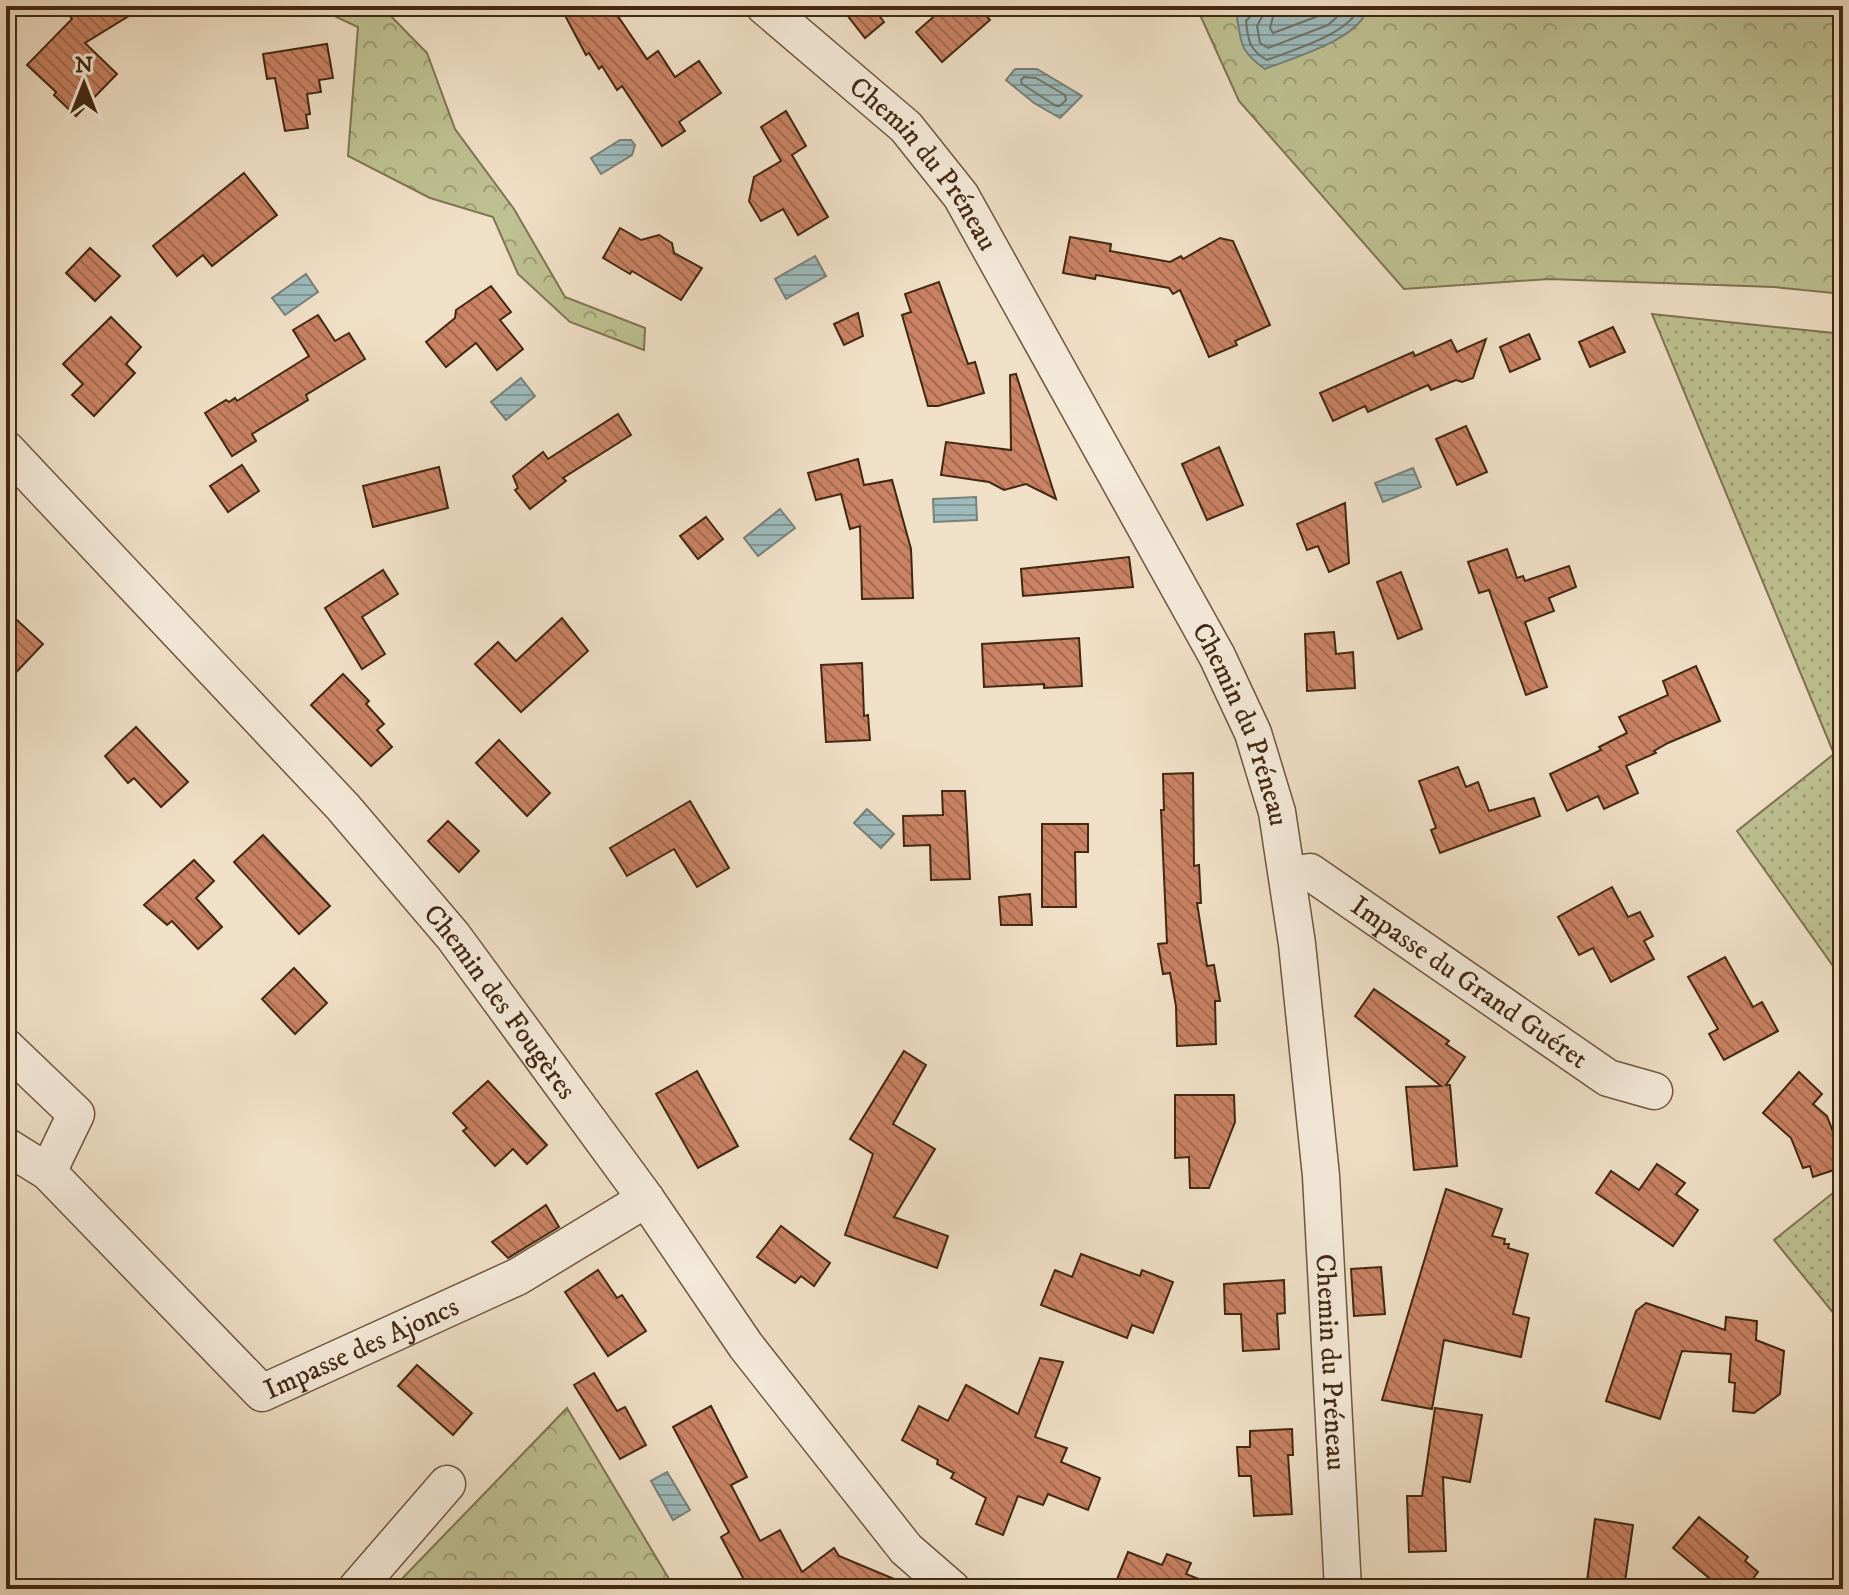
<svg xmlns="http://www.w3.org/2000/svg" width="1849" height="1595" viewBox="0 0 1849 1595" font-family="'IM FELL DW Pica',serif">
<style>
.green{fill:url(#green-dots);stroke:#807452;stroke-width:2}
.forest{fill:url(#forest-crowns);stroke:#807452;stroke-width:2}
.water{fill:url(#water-rules);stroke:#798078;stroke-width:2}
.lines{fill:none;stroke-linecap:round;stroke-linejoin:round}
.shore{stroke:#707267;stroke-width:2}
.building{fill:url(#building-back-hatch);stroke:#422811;stroke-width:2}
.street-casing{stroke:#6e563e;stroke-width:39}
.street{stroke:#f5ebdb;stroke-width:36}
.labels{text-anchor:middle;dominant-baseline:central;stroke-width:7;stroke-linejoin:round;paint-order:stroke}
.street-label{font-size:28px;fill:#422811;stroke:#f5ebdb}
</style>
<defs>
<pattern id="green-dots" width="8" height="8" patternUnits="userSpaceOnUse" patternTransform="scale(2)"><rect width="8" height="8" fill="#bec192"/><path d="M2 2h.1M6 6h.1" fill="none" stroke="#9c9d76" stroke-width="1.8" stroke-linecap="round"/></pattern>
<pattern id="forest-crowns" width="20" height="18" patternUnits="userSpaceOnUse" patternTransform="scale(2)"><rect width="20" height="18" fill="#bec192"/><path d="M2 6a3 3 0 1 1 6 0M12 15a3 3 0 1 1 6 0" fill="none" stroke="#9c9d76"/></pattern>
<pattern id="water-rules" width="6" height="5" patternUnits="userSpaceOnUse" patternTransform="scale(2)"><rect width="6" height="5" fill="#9dbbbd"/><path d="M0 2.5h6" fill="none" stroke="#829898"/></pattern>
<pattern id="building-back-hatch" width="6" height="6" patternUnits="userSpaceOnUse" patternTransform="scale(2)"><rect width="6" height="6" fill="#c98263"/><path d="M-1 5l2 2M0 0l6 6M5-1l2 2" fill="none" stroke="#a56a50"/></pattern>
</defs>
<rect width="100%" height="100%" fill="#f0e0c7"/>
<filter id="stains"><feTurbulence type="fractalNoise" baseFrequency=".0025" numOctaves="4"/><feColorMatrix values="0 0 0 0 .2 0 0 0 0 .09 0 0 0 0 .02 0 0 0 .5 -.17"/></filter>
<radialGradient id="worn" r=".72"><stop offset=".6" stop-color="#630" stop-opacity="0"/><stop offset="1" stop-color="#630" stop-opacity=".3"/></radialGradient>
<g class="green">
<polygon points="1652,314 1843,334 1843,980 1737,831 1834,754"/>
<polygon points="1843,1185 1843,1325 1774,1240"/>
</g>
<g class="forest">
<polygon points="313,6 381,6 427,53 455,129 514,209 565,297 645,328 644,350 570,322 518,274 493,217 430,198 348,156 358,27"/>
<polygon points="1196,6 1843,6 1843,294 1774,287 1549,279 1404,289 1239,101"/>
<polygon points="567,1408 675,1589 392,1589"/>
</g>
<g class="water">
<path d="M1250 6H1368C1361 40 1294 57 1265 69 1241 52 1241 45 1237 17Z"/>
<polygon points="1015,69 1037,69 1082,96 1060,118 1034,103 1006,80"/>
<polygon points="620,140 631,140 635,145 632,155 601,174 591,158"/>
<polygon points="815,256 826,276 786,299 775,279"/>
<polygon points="306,274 318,292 285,315 272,298"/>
<polygon points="521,378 535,396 506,420 491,402"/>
<polygon points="1413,468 1421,487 1383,502 1375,483"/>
<polygon points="976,497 977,520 934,522 933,499"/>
<polygon points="780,509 795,528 758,556 744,538"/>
<polygon points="867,809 894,834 881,848 854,823"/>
<polygon points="667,1472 690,1510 673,1520 651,1481"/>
</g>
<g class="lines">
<g class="shore">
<path d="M1254 6 1253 13 1246 21C1248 40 1249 50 1267 60 1293 50 1350 34 1360 6"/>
<polyline points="1264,6 1263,15 1257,26 1260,43 1268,48 1328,25 1349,6"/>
<polyline points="1276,6 1270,28 1273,33 1321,15 1332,6"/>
<polygon points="1024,77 1036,78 1065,95 1066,100 1060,106 1056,106 1022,84 1021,80"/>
</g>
</g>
<g class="building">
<polygon points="62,6 145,6 85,43 117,74 76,116 54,95 56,92 27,65 72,19"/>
<polygon points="560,6 611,6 647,59 658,51 675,77 699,61 721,93 679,122 685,131 662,146 622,86 617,90 602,66 599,69 589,53 586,55"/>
<polygon points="840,6 872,6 884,22 865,38"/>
<polygon points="946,6 978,6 990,20 942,62 916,32"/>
<polygon points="327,44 333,78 319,80 321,92 307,94 310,114 306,115 308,128 285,131 275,78 267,79 263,54"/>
<polygon points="786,111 806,146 792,155 828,217 798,235 783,209 761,221 749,201 754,177 781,161 761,127"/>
<polygon points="244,173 277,215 212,266 203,255 177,276 153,246"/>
<polygon points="620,228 641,240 659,235 672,243 674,253 702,268 681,300 632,271 630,274 603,258"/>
<polygon points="1070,237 1111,244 1110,251 1170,262 1181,256 1183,259 1220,238 1233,241 1270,325 1235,341 1237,345 1209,357 1180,290 1173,294 1169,288 1096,275 1095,279 1063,273"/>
<polygon points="90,248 120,276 95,301 66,273"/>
<polygon points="939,282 968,364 975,362 984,393 938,406 928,406 902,315 911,312 905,294"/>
<polygon points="491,286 511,312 500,320 523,349 497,370 476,343 446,367 426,342 455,318 456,310"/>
<polygon points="858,313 863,336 844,345 834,324"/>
<polygon points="318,315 335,341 349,333 365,359 306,395 308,400 252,434 256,441 232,456 205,413 226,400 229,402 235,398 237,401 309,356 293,330"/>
<polygon points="111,317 141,347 126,364 135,373 94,416 72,395 83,384 63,364"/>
<polygon points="1613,327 1625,352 1590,367 1579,342"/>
<polygon points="1529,334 1540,359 1510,372 1500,347"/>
<polygon points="1486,339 1473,378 1462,382 1456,380 1431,390 1428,385 1368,412 1365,406 1333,421 1320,393 1413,352 1415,356 1451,340 1457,352"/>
<polygon points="1016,374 1056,499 1026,484 1004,490 989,482 941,475 946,442 1011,450 1010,375"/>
<polygon points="618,414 631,435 563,478 566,481 530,509 515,490 518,488 513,476 543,452 548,459"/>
<polygon points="1466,426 1487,472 1457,485 1436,439"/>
<polygon points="1219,447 1243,505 1207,520 1182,464"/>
<polygon points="858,459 864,485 892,480 911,549 913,598 862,599 860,526 850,529 841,494 816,500 808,473"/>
<polygon points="242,465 259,491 228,512 210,486"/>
<polygon points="439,467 448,508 373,527 363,486"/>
<polygon points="1345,503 1349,563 1329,572 1318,546 1307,550 1297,524"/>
<polygon points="706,517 723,539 698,559 680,536"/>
<polygon points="1507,549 1517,578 1523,576 1525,581 1569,566 1576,587 1549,598 1554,611 1525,622 1547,687 1526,695 1489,590 1479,593 1468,562"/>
<polygon points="1129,557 1133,587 1023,596 1021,569"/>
<polygon points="383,570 398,594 362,617 385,654 362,669 325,608"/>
<polygon points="1401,572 1422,629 1398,639 1377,582"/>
<polygon points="6,610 43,644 6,683"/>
<polygon points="562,618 588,651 521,712 475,664 498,642 516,661"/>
<polygon points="1334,632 1336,654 1353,652 1355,688 1307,691 1305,634"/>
<polygon points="1079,638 1082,686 1044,688 1044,684 984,687 982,644"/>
<polygon points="862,663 864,716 868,715 870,740 826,742 821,665"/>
<polygon points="1696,666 1720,721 1668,743 1654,751 1656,753 1626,766 1638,793 1604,809 1598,796 1567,811 1550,774 1601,750 1599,747 1627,733 1619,717 1668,695 1663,681"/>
<polygon points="343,674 369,701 366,704 384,724 377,730 392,747 371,766 311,705"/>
<polygon points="136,727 188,782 161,807 134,778 128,783 105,756"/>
<polygon points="499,740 550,793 527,816 476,763"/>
<polygon points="1458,767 1466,787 1478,782 1489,811 1534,798 1540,816 1440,853 1431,830 1436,828 1419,781"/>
<polygon points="1193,773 1194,866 1199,865 1201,903 1197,903 1207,966 1214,965 1220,1001 1215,1001 1216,1044 1177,1046 1176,1006 1170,973 1163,974 1158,944 1167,943 1161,810 1164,810 1163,774"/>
<polygon points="942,791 965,791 970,879 931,880 930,845 904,846 903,816 943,815"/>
<polygon points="690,801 729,868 697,887 674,849 627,876 610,848"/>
<polygon points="448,821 479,851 459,872 428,841"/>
<polygon points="1042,824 1088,824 1088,852 1075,852 1076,907 1042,907"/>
<polygon points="263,835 330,906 299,934 234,862"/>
<polygon points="194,860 214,881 196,898 222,927 198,949 172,921 167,925 144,905"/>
<polygon points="1612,887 1628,917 1640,912 1653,936 1644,941 1654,959 1611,982 1593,948 1579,955 1558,917"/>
<polygon points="1030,894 1032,925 1001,925 999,897"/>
<polygon points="1725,957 1753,1007 1762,1002 1778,1031 1724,1060 1709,1034 1718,1029 1688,977"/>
<polygon points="294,968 327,1003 295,1034 262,999"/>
<polygon points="1374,989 1449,1041 1446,1044 1465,1057 1446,1085 1450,1085 1457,1166 1414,1170 1406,1087 1441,1086 1355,1016"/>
<polygon points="904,1051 926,1065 893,1124 935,1149 894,1217 948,1236 937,1268 845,1235 873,1154 850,1139"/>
<polygon points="697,1071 738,1146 698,1168 656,1094"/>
<polygon points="1799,1072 1822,1094 1813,1104 1827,1116 1843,1158 1843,1167 1813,1177 1810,1166 1803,1168 1791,1138 1763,1113"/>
<polygon points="488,1081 547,1145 527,1164 513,1149 495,1166 463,1131 467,1128 453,1113"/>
<polygon points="1175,1095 1234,1095 1235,1122 1209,1188 1190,1188 1189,1157 1175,1158"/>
<polygon points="1657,1164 1685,1183 1676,1194 1698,1210 1673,1246 1596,1193 1611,1171 1639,1190"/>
<polygon points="1446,1189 1502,1209 1492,1236 1505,1239 1504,1244 1509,1244 1508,1248 1528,1254 1513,1314 1529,1318 1521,1357 1444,1340 1432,1409 1382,1400"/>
<polygon points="546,1205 559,1227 508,1258 492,1242"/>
<polygon points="781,1226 830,1263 814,1286 801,1276 795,1283 757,1257"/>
<polygon points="1081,1254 1140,1276 1142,1270 1173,1282 1153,1333 1132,1325 1127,1338 1041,1305 1055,1270 1072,1277"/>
<polygon points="1381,1267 1385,1314 1354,1316 1351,1269"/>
<polygon points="598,1270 617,1298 622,1295 646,1331 608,1356 565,1292"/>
<polygon points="1284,1280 1285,1313 1277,1314 1279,1349 1243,1351 1241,1314 1225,1314 1224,1284"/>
<polygon points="1646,1303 1725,1330 1726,1317 1757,1321 1756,1340 1784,1351 1780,1394 1754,1413 1733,1411 1735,1383 1729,1382 1731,1354 1682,1351 1660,1419 1606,1401 1636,1311"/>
<polygon points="1040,1358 1063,1362 1035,1437 1067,1448 1061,1462 1100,1478 1088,1510 1048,1494 1043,1505 1018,1496 1003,1535 976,1524 986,1498 951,1478 954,1473 937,1464 938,1460 902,1440 919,1406 948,1421 966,1385 1018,1414"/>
<polygon points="417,1365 472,1413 453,1435 398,1386"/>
<polygon points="594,1373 617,1411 625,1407 646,1445 620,1459 574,1385"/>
<polygon points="711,1406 747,1477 731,1485 760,1541 780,1530 802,1572 834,1548 839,1556 918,1589 749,1589 721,1537 729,1532 673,1427"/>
<polygon points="1435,1408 1482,1415 1470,1482 1443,1477 1446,1551 1409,1552 1407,1496 1422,1496"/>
<polygon points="1292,1429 1293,1455 1288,1455 1292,1514 1254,1516 1251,1476 1239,1476 1237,1447 1250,1447 1250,1431"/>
<polygon points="1699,1517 1748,1557 1745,1561 1758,1572 1745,1589 1722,1589 1673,1548"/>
<polygon points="1595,1519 1633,1525 1624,1589 1586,1589"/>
<polygon points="1128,1552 1162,1565 1167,1554 1191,1563 1186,1574 1219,1587 1218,1589 1113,1589"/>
</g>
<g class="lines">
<g class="street-casing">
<g id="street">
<path id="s1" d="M764 6 906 127 961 196 1217 656 1253 733 1277 812 1297 944 1321 1176 1343 1589"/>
<path id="s2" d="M6 449 343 807 453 936 646 1199 746 1346 906 1549 952 1589"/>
<path id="s3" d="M1288 875 1310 872 1608 1078 1654 1091"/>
<polyline points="6,1047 76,1114 48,1172"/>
<path id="s4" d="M6 1146 48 1172 262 1393 517 1277 646 1199"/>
<polyline points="356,1589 447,1484"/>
</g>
</g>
<use href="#street" class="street"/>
</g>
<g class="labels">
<g class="street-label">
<text stroke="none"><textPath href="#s1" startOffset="226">Chemin du Préneau</textPath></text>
<text stroke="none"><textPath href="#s1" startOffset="874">Chemin du Préneau</textPath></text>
<text stroke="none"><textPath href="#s3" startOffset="216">Impasse du Grand Guéret</textPath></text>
<text stroke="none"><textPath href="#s2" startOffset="742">Chemin des Fougères</textPath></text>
<text stroke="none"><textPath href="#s4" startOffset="466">Impasse des Ajoncs</textPath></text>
<text stroke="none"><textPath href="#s1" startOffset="1522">Chemin du Préneau</textPath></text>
</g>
</g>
<rect width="1849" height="1595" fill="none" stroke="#f0e0c7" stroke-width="32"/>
<rect x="8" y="8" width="1833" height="1579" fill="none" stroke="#422811" stroke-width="4"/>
<rect x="16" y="16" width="1817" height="1563" fill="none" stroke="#422811" stroke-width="2"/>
<g transform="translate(84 84)" stroke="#f5ebdb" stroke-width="6" paint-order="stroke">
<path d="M0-6L14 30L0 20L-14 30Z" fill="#422811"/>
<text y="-12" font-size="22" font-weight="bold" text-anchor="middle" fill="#422811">N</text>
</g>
<rect width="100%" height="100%" filter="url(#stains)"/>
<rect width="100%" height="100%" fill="url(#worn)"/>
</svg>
